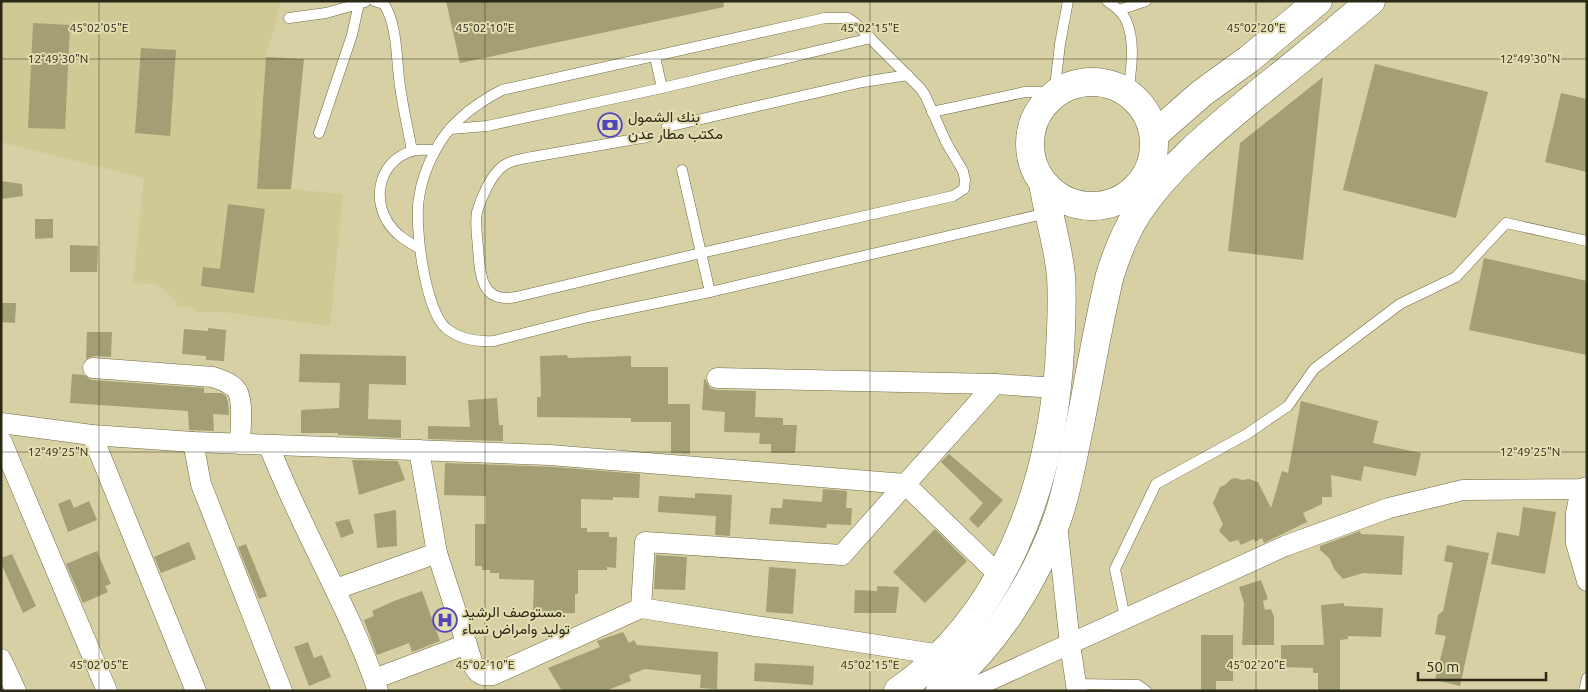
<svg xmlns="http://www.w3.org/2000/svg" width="1588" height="692" viewBox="0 0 1588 692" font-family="Ubuntu,Vazirmatn,sans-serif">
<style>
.built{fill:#cfc995}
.building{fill:#a39e73}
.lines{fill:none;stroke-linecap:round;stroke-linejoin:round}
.lane-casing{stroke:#716b43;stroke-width:11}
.street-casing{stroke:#716b43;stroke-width:21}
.primary-casing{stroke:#716b43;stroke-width:29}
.lane{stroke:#fff;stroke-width:10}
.street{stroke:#fff;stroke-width:20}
.primary{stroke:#fff;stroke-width:28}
.ticks{fill:none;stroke:#2a2817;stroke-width:1;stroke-opacity:0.45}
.labels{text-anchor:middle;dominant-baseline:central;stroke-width:4;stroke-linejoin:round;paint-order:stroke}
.poi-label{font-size:15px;fill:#2a2817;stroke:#e3ddb1;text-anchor:start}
.ticks-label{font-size:12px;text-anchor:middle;fill:#2a2817;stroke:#e3ddb1;stroke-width:4;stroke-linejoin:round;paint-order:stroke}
</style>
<rect width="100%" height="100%" fill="#d6d0a4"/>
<polygon class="built" points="1,1 281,1 266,57 257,189 291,189 343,194 330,326 223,312 196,312 196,308 177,306 176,301 156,284 133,283 144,178 1,142"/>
<g class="building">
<polygon points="446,1 723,1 724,7 460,63"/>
<polygon points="33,23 70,25 65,129 28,128"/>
<polygon points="141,48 176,50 170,136 135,133"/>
<polygon points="266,57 304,59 291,189 257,189"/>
<polygon points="1375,64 1488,92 1456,218 1343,190"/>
<polygon points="1323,77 1303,260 1228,251 1240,143"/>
<polygon points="1561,93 1587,99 1587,172 1545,162"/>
<polygon points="1,181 22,184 23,196 1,199"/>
<polygon points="228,204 265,209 254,293 201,286 203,267 220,269"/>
<polygon points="35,219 53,219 53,238 35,239"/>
<polygon points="70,245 98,246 97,272 70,272"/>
<polygon points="1484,258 1587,281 1587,355 1469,330"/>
<polygon points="1,303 16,303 15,323 1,322"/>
<polygon points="208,328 226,330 224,361 206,360 206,356 182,354 184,329 208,331"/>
<polygon points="87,332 112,332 111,357 94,356 86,359"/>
<polygon points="300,354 406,356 406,385 369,384 368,419 401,420 401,438 338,435 338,433 301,433 301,410 339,408 340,383 299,382"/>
<polygon points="567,355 568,358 631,356 631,367 668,367 668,404 690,404 690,454 671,453 671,422 631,422 631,418 537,417 537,397 541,397 540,356"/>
<polygon points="72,374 84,375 92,380 204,388 204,393 222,393 226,396 228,402 229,415 213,414 214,431 189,430 188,411 70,403"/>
<polygon points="704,379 705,379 710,388 716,390 756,391 755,417 783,418 783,425 797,425 795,453 771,453 771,444 759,444 760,433 724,432 725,412 702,410"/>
<polygon points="497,398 499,425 503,425 503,441 428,439 428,426 470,427 468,400"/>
<polygon points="1301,401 1378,421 1373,443 1421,453 1416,476 1364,466 1361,481 1331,475 1332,497 1322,497 1322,504 1303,513 1307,522 1264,543 1262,538 1255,542 1254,539 1241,545 1238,540 1230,542 1219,531 1223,524 1213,503 1220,487 1225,485 1231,479 1236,478 1242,480 1249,479 1258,482 1271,508 1282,471 1288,473"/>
<polygon points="949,454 1003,500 978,528 969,519 983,503 941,462"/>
<polygon points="352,460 398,461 405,480 359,495"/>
<polygon points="445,463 555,467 640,474 639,498 613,497 613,500 581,499 581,528 587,528 587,532 609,532 609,537 617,537 616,568 607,567 607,570 578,570 578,594 575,594 575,613 533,613 534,580 499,579 499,573 490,573 490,570 482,570 482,566 475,566 475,524 486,524 486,496 444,495"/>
<polygon points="823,489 847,491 846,508 852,508 851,525 827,524 826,528 769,524 771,508 782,508 783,499 822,502"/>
<polygon points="695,493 732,495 730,536 715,535 716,516 658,512 659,496 695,498"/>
<polygon points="70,499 74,508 89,501 97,520 68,532 58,504"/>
<polygon points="1523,507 1556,512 1545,574 1491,564 1497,532 1519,536"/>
<polygon points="396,510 397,546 377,548 374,514"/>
<polygon points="349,519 354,533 341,538 335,522"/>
<polygon points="935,529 967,561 925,603 893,572"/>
<polygon points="1360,531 1361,534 1404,536 1402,575 1363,573 1343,579 1334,569 1330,559 1320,550 1320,546"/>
<polygon points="189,542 196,559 161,573 154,557"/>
<polygon points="246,544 267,596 259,599 238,547"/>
<polygon points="1447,545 1489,553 1460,686 1435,680 1446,636 1435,634 1438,615 1443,611 1453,563 1444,561"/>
<polygon points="97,551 111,584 105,586 108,592 83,603 66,564"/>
<polygon points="12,554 36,606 23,613 1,563 1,558"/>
<polygon points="656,555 687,557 685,590 654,589"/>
<polygon points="769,567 796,569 793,614 766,612"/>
<polygon points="1261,580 1268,599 1263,601 1265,610 1271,609 1274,617 1274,645 1242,645 1244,603 1239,587"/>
<polygon points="877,586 899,587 896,613 854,613 855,590 877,591"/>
<polygon points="422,591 440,641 412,652 409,643 377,655 364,620 374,616 372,611 394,601"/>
<polygon points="1344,603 1344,606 1383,608 1381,637 1348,636 1348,639 1340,640 1340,691 1318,691 1318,673 1313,673 1313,668 1281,667 1281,645 1324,645 1321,605"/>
<polygon points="623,632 629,643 634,640 637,645 718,652 717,689 700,688 701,675 645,669 629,675 631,681 605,691 562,691 548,668 600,647 597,641"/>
<polygon points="1201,635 1233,635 1233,681 1216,681 1216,691 1201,691"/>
<polygon points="308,642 314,658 322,655 331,677 309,686 294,647"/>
<polygon points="755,663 814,666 813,685 754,681"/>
</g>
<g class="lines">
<g class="lane-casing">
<g id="lane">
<path d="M374 1 384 4C398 26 396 60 400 86 403 108 408 129 412 151"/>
<path d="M1107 1C1114 6 1122 11 1126 20 1136 42 1131 71 1128 94"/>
<polyline points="1119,10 1146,1"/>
<polyline points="289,18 326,13 365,2"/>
<polyline points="655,57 662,88"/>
<polyline points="932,112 1025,92 1039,92 1054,95 1060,44 1068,1"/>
<polyline points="667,127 863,82 908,75"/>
<polyline points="450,129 487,126 662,88 871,38"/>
<polyline points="319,133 352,35 359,3"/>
<path d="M647 137 532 157C523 159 511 160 503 166 491 175 481 198 477 212 475 223 477 236 478 247 480 273 480 304 516 297L701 253 953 196 964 189 965 180 963 171 946 142 925 95 920 88 855 23 848 18H825L502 90C475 104 449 123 435 151 428 164 421 183 419 198 414 225 425 312 447 329 461 340 477 342 494 341L588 317 710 292 1047 213"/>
<polyline points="682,170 710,292"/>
<path d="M419 248C406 241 395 234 387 221 372 194 381 161 412 151 418 149 428 150 435 150"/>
<polyline points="1125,618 1115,569 1156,484 1247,434 1288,406 1314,369 1400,304 1456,277 1506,223 1587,241"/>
<polyline points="1077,684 1138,685 1146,691"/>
<polyline points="1584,691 1587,678"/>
</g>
</g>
<g class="street-casing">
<g id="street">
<path d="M93 368 213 377C221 380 229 382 235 388 245 398 240 430 240 444"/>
<polyline points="717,378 995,384 1057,388"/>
<polyline points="1,423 92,435 193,442 550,455 905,484 1000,576"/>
<polyline points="92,435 196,691"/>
<polyline points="1,440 107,691"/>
<polyline points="193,442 201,484 282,691"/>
<path d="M269 446C301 529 349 606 378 691"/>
<polyline points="1581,489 1576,513 1576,543 1587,581"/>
<polyline points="1057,524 1070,644 1077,691"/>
<path d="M437 553 474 667C479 676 484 676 493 675L641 608 941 655"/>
<polyline points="336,589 437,553 419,450"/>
<polyline points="641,608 645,542 842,555 995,384"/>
<polyline points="1,659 16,691"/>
<polyline points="374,679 467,644"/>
<polyline points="966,691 1285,546 1389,508 1463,490 1581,489 1587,487"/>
</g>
</g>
<g class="primary-casing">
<g id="primary">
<circle cx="1092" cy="144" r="62"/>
<polyline points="1154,135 1202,93 1249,59 1318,1"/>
<path d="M898 691C1003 617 1049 490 1059 366 1061 336 1063 306 1061 276 1058 244 1048 214 1043 183"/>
<path d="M940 691C993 648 1034 584 1057 520 1068 489 1073 456 1080 424 1090 374 1098 324 1110 275 1117 253 1125 232 1138 212 1169 166 1214 130 1256 95 1295 64 1333 33 1371 1"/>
</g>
</g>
<use href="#lane" class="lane"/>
<use href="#street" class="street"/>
<use href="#primary" class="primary"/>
</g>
<path class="ticks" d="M99 1V691M485 1V691M870 1V691M1256 1V691M1 59H1587M1 452H1587"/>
<defs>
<g id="bank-ring" transform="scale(1.25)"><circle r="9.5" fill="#e3ddb1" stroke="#5145bc" stroke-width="1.5"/><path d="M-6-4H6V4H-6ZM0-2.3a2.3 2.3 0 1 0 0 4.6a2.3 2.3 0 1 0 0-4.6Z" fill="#5145bc"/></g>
<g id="hospital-ring" transform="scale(1.25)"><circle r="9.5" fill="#e3ddb1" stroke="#5145bc" stroke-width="1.5"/><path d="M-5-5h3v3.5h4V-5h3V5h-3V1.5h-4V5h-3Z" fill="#5145bc"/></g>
</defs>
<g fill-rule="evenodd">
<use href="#bank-ring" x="610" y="125"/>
<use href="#hospital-ring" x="445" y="620"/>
</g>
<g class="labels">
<g class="poi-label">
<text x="628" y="116">بنك الشمول<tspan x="628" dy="17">مكتب مطار عدن</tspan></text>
<text x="462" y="611">مستوصف الرشيد.<tspan x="462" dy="17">توليد وامراض نساء</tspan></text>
</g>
</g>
<g class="ticks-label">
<text x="99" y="32">45°02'05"E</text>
<text x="485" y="32">45°02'10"E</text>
<text x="870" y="32">45°02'15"E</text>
<text x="1256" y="32">45°02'20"E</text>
<text x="58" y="63">12°49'30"N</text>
<text x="1530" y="63">12°49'30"N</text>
<text x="58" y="456">12°49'25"N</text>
<text x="1530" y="456">12°49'25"N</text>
<text x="99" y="669">45°02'05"E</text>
<text x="485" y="669">45°02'10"E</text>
<text x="870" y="669">45°02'15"E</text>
<text x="1256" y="669">45°02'20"E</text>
</g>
<rect width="1588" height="692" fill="none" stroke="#2a2817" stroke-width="5"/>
<path d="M1418 672v8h128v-8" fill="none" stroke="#2a2817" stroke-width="2.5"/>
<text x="1426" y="672" font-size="15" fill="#2a2817" stroke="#e3ddb1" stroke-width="4" paint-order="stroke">50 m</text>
</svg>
